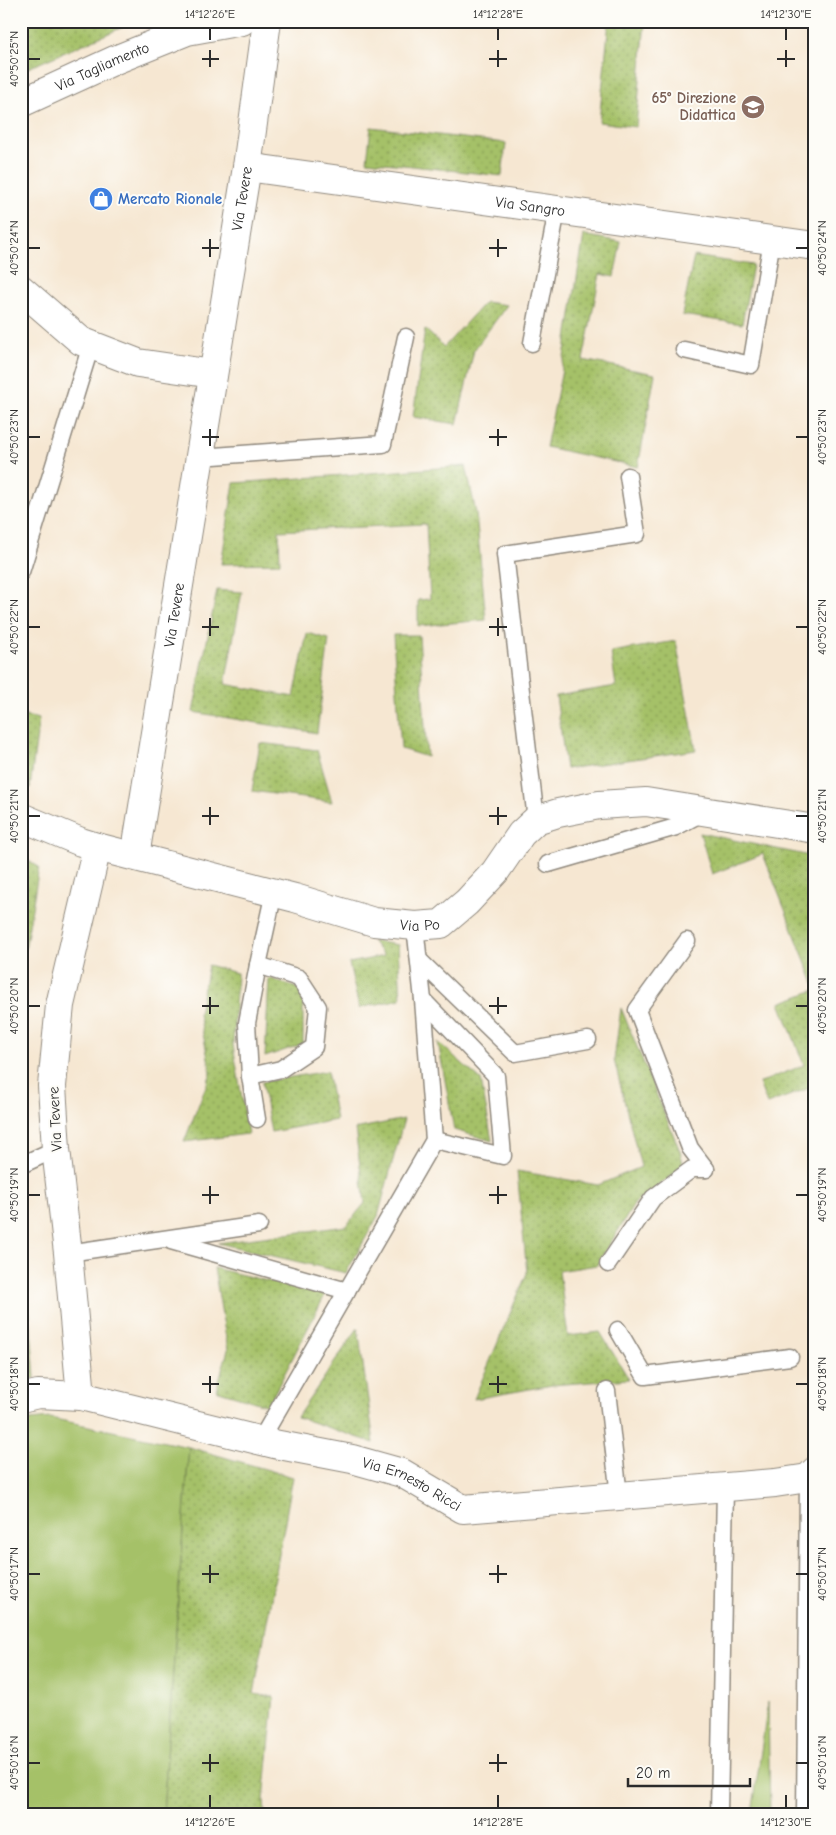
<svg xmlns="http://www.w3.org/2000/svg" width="836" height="1835" viewBox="0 0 836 1835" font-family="'Comic Neue',sans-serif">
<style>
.green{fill:#a5c168;stroke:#68764a}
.park{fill:url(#park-dots);stroke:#68764a}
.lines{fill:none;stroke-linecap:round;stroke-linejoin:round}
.lane-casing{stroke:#90897e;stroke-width:19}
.street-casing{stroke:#90897e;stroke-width:30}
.lane{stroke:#fff;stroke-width:16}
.street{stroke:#fff;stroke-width:28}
.ticks{fill:none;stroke:#2b2b2b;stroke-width:2}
.labels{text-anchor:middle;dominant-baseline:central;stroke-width:4;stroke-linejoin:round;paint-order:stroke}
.street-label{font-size:15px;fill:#2b2b2b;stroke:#fdfcf7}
.education-label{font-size:15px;font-weight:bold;fill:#785e54;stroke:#fdfcf7;text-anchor:end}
.shop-label{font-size:15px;font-weight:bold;fill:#366cbe;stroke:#fdfcf7;text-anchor:start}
.neatline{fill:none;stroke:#2b2b2b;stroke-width:2}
.ticks-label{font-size:12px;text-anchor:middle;fill:#2b2b2b}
</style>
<defs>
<pattern id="park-dots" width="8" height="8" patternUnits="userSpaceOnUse" patternTransform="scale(1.25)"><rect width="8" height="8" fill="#a5c168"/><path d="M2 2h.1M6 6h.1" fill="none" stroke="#879d56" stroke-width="1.8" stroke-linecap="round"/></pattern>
</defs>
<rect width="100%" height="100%" fill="#fdfcf7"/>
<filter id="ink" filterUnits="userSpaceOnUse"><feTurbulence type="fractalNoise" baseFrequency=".02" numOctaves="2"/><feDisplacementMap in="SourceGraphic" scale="10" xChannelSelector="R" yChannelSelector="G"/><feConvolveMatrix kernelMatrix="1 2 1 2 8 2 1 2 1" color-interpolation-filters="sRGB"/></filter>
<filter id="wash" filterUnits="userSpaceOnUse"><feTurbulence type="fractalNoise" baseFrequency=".0096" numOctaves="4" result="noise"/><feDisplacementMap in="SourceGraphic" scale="20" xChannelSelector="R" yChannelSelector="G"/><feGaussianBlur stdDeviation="1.12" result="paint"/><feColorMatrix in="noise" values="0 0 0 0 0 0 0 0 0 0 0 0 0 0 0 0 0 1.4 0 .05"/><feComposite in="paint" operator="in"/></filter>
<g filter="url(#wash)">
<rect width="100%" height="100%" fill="#f6e7d2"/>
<g class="green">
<polygon points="50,1418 189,1447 163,1814 21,1814 21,1421"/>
<polygon points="768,1702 770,1814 752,1814"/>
</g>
<g class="park">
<polygon points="21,21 137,21 21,71"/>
<polygon points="609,21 645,21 636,127 599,122"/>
<polygon points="371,127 506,143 502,176 367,161"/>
<polygon points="584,235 621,242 614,277 600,274 583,360 655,374 638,467 546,447 561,375"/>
<polygon points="694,256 753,265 742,324 682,315"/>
<polygon points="485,302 507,305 474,350 457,424 413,417 425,329 444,347"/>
<polygon points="466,466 476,513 486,620 418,626 418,600 430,599 426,524 279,531 280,563 221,564 234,483"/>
<polygon points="217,590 242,592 225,684 294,697 307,633 329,639 317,733 193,712"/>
<polygon points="393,635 419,635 427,757 401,749"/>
<polygon points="676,641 696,750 566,769 556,696 616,686 611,652"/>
<polygon points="21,715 39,719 30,788 21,783"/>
<polygon points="260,743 317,750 332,802 252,791"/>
<polygon points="700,833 815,857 815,986 763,854 712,874"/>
<polygon points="21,857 39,867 21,974"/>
<polygon points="372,941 398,945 401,999 359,1008 349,963 384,956"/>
<polygon points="208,965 237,973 233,1045 248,1134 184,1142 211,1073 199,1014"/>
<polygon points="269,978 303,990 303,1044 265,1057"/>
<polygon points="815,990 815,1086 767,1104 759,1083 804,1065 780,1003"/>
<polygon points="621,1008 680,1151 684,1167 635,1203 597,1265 559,1271 568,1336 600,1332 629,1379 552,1385 474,1399 527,1273 517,1171 598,1185 641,1167 614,1060"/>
<polygon points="438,1042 481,1080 492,1141 454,1130"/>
<polygon points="327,1071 336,1120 271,1132 262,1082"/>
<polygon points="404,1119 378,1216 346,1273 218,1243 346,1226 365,1203 355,1129"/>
<polygon points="21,1201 35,1378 21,1381"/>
<polygon points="214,1268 325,1295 268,1406 216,1390 228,1350"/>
<polygon points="358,1328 374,1443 297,1417"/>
<polygon points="189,1447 293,1477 254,1694 274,1697 264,1800 265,1814 163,1814"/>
</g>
</g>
<g filter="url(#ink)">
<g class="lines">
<g class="lane-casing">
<g id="lane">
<polyline points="532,343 557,210"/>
<polyline points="684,350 751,365 772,240"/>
<polyline points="200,457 383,444 406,337"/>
<polyline points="21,572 91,345"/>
<polyline points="536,820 505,554 637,534 628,476"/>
<polyline points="548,864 676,827 704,812"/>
<polyline points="687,941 637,1010 690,1148 706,1169"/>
<polyline points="419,960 515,1053 588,1040"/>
<polyline points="423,1000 496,1076 503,1156 434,1140"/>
<polyline points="250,1076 281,1069 314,1047 318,1007 299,978 258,965"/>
<polyline points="257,1119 250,1076 247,1023 258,965 274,892"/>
<polyline points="21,1165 56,1149"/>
<polyline points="171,1241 347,1291"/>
<polyline points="68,1253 259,1225"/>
<polyline points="608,1264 653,1198 692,1169 706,1169"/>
<polyline points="618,1330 645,1376 790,1357"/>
<polyline points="607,1391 619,1496"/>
<polyline points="260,1441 434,1140 423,1000 415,926"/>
<polyline points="719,1814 725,1487"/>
<polyline points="805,1814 808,1478"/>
</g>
</g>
<g class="street-casing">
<g id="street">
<path id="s1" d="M21 103 115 60 187 31 242 21"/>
<path id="s2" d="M247 167 815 246"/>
<polyline points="21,289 81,341 138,363 213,374"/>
<path id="s3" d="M21 817 81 842 97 847 295 898 374 922 415 926 441 924 467 902 495 872 521 834 536 820 558 813 599 805 646 802 815 829"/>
<path id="s4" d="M135 856 247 167 267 21"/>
<polyline points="81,1396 68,1253 56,1149 52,1086 60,1005 97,847"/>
<path id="s5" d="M21 1398 38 1394 81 1396 274 1444 352 1459 402 1473 463 1509 775 1483 808 1478 815 1471"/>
</g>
</g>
<use href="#lane" class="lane"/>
<use href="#street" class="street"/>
</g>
</g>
<path class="ticks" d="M210 28V40M498 28V40M786 28V40M210 50V67M498 50V67M786 50V67M28 59H40M202 59H219M489 59H507M777 59H795M210 239V257M498 239V257M28 248H40M202 248H219M489 248H507M796 248H808M210 429V446M498 429V446M28 437H40M202 437H219M489 437H507M796 437H808M210 618V636M498 618V636M28 627H40M202 627H219M489 627H507M796 627H808M210 807V825M498 807V825M28 816H40M202 816H219M489 816H507M796 816H808M210 997V1014M498 997V1014M28 1006H40M202 1006H219M489 1006H507M796 1006H808M210 1186V1204M498 1186V1204M28 1195H40M202 1195H219M489 1195H507M796 1195H808M210 1376V1393M498 1376V1393M28 1384H40M202 1384H219M489 1384H507M796 1384H808M210 1565V1583M498 1565V1583M28 1574H40M202 1574H219M489 1574H507M796 1574H808M210 1754V1772M498 1754V1772M28 1763H40M202 1763H219M489 1763H507M796 1763H808M210 1795V1808M498 1795V1808M786 1795V1808"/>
<defs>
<g id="school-disc" transform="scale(1.25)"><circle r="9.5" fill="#8d6e63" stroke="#fdfcf7"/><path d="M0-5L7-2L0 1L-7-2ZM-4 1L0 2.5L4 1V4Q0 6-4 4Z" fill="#fff"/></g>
<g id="shop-disc" transform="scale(1.25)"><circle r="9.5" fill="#3f7fe0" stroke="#fdfcf7"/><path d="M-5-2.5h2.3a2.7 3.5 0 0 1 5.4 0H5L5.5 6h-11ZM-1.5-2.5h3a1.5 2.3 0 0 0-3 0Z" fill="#fff"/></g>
</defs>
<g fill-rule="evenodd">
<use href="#school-disc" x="753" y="107"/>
<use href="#shop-disc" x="101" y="199"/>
</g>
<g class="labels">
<g class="street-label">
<text stroke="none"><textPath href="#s1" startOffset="89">Via Tagliamento</textPath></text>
<text stroke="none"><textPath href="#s4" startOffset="666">Via Tevere</textPath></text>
<text stroke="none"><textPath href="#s2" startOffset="286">Via Sangro</textPath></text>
<text stroke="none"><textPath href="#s4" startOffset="244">Via Tevere</textPath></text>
<text stroke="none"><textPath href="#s3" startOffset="415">Via Po</textPath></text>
<text transform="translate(55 1119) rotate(-93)">Via Tevere</text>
<text stroke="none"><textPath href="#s5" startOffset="404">Via Ernesto Ricci</textPath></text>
</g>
<g class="education-label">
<text x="736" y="98">65° Direzione<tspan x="736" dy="17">Didattica</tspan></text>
</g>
<g class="shop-label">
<text x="118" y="199">Mercato Rionale</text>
</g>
</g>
<rect width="836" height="1835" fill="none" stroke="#fdfcf7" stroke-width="55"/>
<path d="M628 1778v8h122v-8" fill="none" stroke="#2b2b2b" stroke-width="2.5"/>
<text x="636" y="1778" font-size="15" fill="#2b2b2b" stroke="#fdfcf7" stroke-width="4" paint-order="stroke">20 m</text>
<rect x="28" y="28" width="780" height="1780" class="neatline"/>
<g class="ticks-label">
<text x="210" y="18">14°12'26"E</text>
<text x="498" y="18">14°12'28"E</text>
<text x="786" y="18">14°12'30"E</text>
<text transform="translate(14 59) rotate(-90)" y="4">40°50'25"N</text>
<text transform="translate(14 248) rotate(-90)" y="4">40°50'24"N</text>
<text transform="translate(822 248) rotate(-90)" y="4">40°50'24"N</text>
<text transform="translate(14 437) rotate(-90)" y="4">40°50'23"N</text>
<text transform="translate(822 437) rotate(-90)" y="4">40°50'23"N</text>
<text transform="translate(14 627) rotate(-90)" y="4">40°50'22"N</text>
<text transform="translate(822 627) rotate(-90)" y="4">40°50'22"N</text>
<text transform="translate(14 816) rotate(-90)" y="4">40°50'21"N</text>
<text transform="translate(822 816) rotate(-90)" y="4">40°50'21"N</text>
<text transform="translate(14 1006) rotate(-90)" y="4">40°50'20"N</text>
<text transform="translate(822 1006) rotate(-90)" y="4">40°50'20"N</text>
<text transform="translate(14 1195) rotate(-90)" y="4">40°50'19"N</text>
<text transform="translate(822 1195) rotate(-90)" y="4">40°50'19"N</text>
<text transform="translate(14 1384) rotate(-90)" y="4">40°50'18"N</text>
<text transform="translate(822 1384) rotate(-90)" y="4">40°50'18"N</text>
<text transform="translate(14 1574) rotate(-90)" y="4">40°50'17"N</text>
<text transform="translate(822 1574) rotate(-90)" y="4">40°50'17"N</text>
<text transform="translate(14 1763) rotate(-90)" y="4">40°50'16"N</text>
<text transform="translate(822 1763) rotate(-90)" y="4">40°50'16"N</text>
<text x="210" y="1826">14°12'26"E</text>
<text x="498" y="1826">14°12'28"E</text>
<text x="786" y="1826">14°12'30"E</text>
</g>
</svg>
